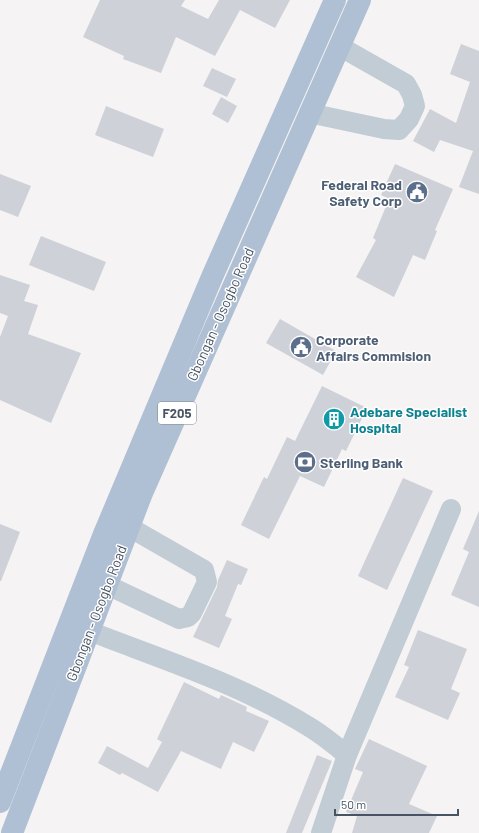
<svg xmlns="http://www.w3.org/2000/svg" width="479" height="833" viewBox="0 0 479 833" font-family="Barlow,sans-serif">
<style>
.building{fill:#ced1d8}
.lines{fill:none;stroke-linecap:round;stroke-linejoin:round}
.minor{stroke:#c2ccd5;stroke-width:20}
.major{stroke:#b0c0d4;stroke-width:22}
.labels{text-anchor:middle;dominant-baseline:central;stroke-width:3;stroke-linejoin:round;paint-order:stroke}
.shield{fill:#fff;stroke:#7f8792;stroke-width:1}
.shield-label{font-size:13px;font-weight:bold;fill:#485463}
.service-label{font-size:14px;font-weight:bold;fill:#4e5e75;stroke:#fff;text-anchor:start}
.street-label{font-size:14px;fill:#485463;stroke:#fff}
.culture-label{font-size:14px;font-weight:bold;fill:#0d838f;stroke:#fff;text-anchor:start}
</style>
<rect width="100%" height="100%" fill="#f5f3f3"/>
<g class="building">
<polygon points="100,0 185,0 181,6 208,19 219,0 290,0 275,28 240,10 215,56 176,37 161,73 123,59 124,56 83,37"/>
<polygon points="461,44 479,51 479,194 459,187 473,151 440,140 434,152 413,141 430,109 456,123 470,82 450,74"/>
<polygon points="212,68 236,79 227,97 203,86"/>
<polygon points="221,97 237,106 228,123 212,114"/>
<polygon points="106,106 164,129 153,157 95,135"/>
<polygon points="395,164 453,189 435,230 437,231 425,260 413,255 394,297 356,277 376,240 373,238 389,199 381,195"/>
<polygon points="0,174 31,186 18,217 0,210"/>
<polygon points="41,236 106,262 94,291 29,265"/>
<polygon points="0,275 30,285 24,301 38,305 28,334 81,353 51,423 0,400 0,337 8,316 0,313"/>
<polygon points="280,319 336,351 323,375 266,343"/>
<polygon points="322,386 367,408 346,451 342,449 324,487 300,476 269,539 241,525 264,477 267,479 287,437 295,441"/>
<polygon points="403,478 433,491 387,590 358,576"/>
<polygon points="479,511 479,607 451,595 469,552 463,549"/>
<polygon points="0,524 20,532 1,581 0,581"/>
<polygon points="227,560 248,569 241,585 238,584 225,616 232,619 219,648 193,637 217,587 218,580"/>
<polygon points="418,630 467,649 451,689 460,693 448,720 395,697 409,667 404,665"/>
<polygon points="184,682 219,699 221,695 247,707 246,711 269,721 254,752 233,742 221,769 181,751 158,792 122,773 120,775 98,763 107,746 148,768 162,742 157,739"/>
<polygon points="369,739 427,766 409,804 437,816 429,833 352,833 357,816 346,812 363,772 355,769"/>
<polygon points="317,755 332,761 302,833 286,833"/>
</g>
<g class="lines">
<g class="minor">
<polyline points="309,113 384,129 399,130 409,119 415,106 412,95 406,84 339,46"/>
<polyline points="107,585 179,619 188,617 192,613 207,582 204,570 129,527"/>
<path d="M89 631C164 660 243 685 311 728 324 736 336 746 347 755"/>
<polyline points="321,833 347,755 451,509"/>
</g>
<g class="major">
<polyline points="0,802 104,534 212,277 335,0"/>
<polyline points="12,833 142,493 360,0"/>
</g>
</g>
<defs>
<g id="civic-disc" transform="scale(1.15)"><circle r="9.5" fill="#5c6f8a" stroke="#fff"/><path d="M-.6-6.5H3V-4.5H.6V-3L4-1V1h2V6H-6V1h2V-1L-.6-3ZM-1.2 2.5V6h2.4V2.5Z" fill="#fff"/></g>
<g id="building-disc" transform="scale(1.15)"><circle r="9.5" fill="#0f9aa8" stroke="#fff"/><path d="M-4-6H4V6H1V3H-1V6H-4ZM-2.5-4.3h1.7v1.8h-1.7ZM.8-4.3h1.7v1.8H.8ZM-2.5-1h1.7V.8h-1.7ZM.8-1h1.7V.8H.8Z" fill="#fff"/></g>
<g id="bank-disc" transform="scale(1.15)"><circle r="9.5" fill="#5c6f8a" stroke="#fff"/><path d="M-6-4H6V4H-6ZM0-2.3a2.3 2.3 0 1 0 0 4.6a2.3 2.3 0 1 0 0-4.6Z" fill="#fff"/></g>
</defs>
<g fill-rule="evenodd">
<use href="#civic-disc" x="417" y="192"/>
<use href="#civic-disc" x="301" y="347"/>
<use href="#building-disc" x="334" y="419"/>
<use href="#bank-disc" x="305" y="462"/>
</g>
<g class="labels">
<rect class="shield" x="158" y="402" width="38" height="22" rx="3"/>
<g class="shield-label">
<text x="177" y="413">F205</text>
</g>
<g class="service-label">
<text x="402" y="184" text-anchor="end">Federal Road<tspan x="402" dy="16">Safety Corp</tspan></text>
<text x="316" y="339">Corporate<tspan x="316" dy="16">Affairs Commision</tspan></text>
<text x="320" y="462">Sterling Bank</text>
</g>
<g class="street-label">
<text transform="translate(220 314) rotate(-66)">Gbongan - Osogbo Road</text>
<text transform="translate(96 613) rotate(-69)">Gbongan - Osogbo Road</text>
</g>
<g class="culture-label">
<text x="350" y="411">Adebare Specialist<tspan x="350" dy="16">Hospital</tspan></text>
</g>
</g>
<path d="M335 809v6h123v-6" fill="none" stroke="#485463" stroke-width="2"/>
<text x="341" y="809" font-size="12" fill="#485463" stroke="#ffffff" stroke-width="3" paint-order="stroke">50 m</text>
</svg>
